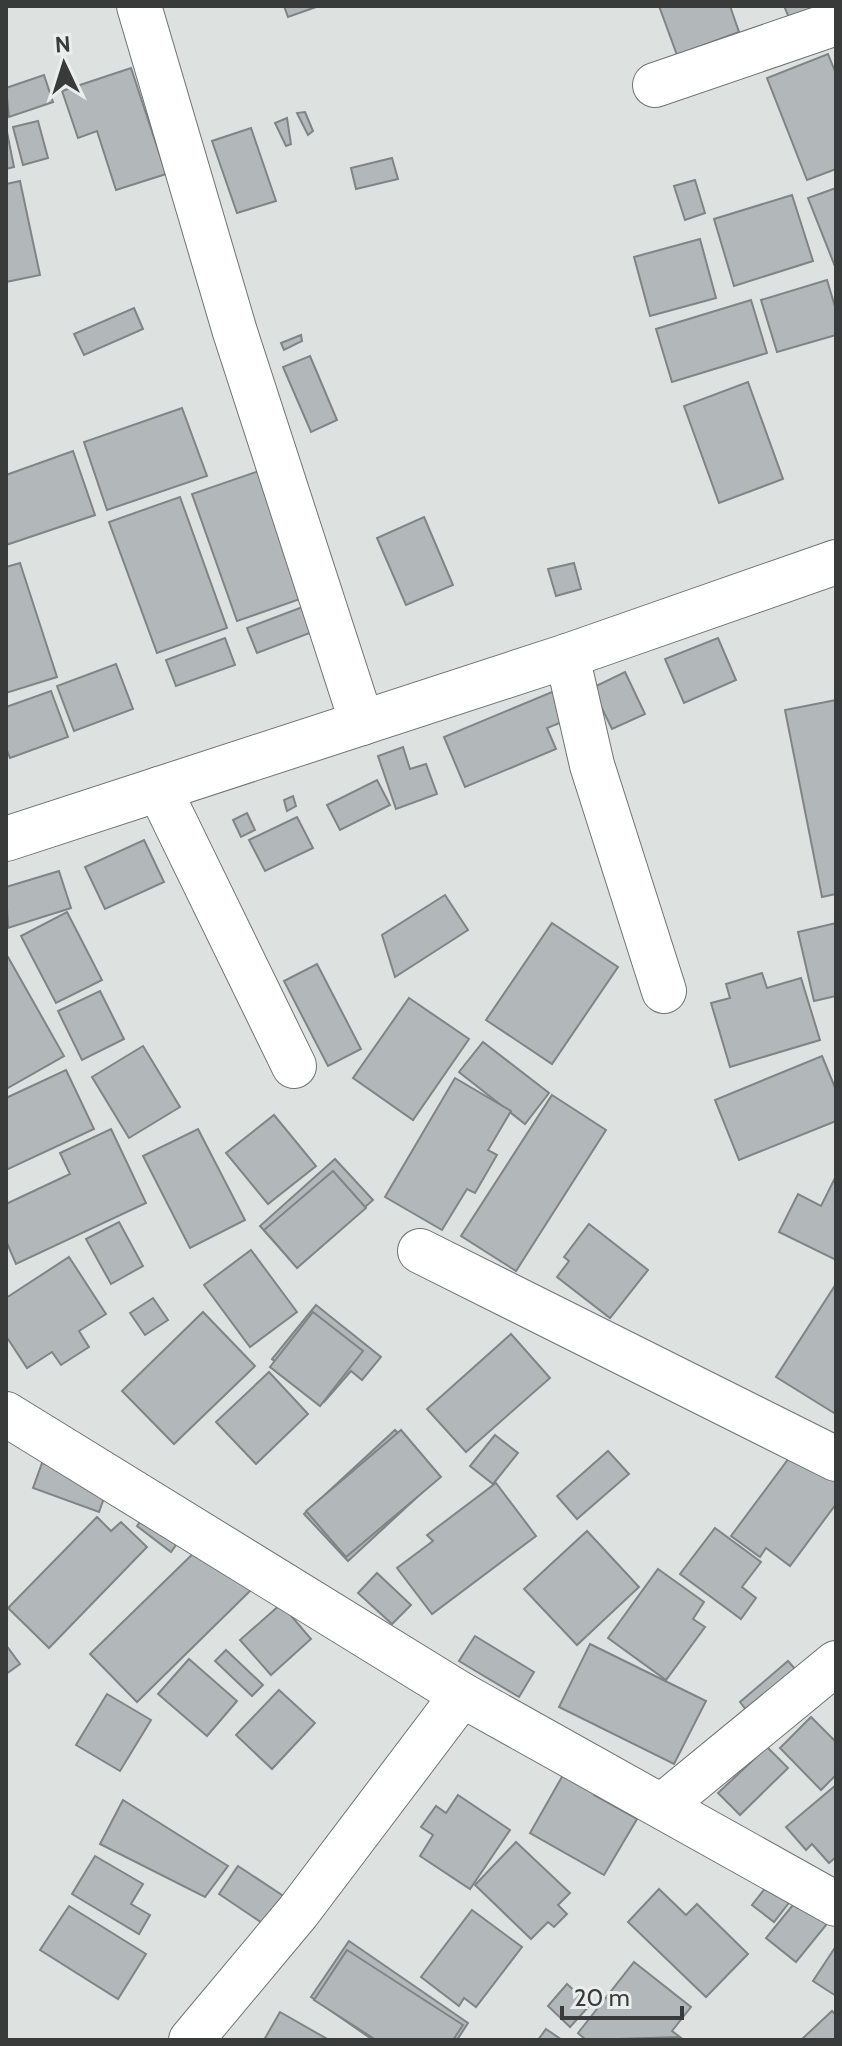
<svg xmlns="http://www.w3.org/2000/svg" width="842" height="2046" viewBox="0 0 842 2046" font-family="Cabin,sans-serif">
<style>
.building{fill:#b2b8b9;stroke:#7f8485;stroke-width:2}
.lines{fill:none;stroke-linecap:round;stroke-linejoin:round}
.minor-casing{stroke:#6f7372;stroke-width:46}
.minor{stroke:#fff;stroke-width:44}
</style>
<rect width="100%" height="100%" fill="#dde2e1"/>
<g class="building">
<polygon points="284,6 319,6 288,17"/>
<polygon points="659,6 730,6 739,32 677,55"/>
<polygon points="784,6 825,6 790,20"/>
<polygon points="828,54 836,74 836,169 807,180 767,78"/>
<polygon points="131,68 166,174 116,190 97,131 78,138 62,91"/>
<polygon points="44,75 53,102 9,117 6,88"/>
<polygon points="305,112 313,131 308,135 297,113"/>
<polygon points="287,118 291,144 286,146 275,123"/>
<polygon points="38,121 48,158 23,165 13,127"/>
<polygon points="6,127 14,167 6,169"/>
<polygon points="251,128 276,201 237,213 212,141"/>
<polygon points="392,158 398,179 356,189 351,168"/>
<polygon points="695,180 705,213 685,220 674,186"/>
<polygon points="20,181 40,275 6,282 6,184"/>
<polygon points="836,188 836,269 808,198"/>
<polygon points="792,195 813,261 734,286 714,219"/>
<polygon points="700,239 716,298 650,316 634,257"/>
<polygon points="827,280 836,310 836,335 777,352 761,300"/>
<polygon points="751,300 767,353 672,382 656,329"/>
<polygon points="134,308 143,329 84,355 74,334"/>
<polygon points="301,335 302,341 284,350 281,343"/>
<polygon points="310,356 337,420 311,432 283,367"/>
<polygon points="748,382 783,479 719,503 684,406"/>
<polygon points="182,408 207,476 107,510 84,442"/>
<polygon points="73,451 95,515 6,545 6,475"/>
<polygon points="259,471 303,598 237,621 192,494"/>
<polygon points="180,497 227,628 157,653 109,522"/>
<polygon points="424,517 453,585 406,605 377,538"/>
<polygon points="20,563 57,677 6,693 6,567"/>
<polygon points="574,563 581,589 556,596 548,569"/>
<polygon points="313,603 323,628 257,653 247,628"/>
<polygon points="225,638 235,665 176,686 166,660"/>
<polygon points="718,638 736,680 684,703 665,659"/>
<polygon points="116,664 133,709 74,731 57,686"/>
<polygon points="625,672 645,714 612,729 592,688"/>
<polygon points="564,687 577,716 547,728 556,749 465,787 444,737"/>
<polygon points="51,691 68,737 10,758 6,748 6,707"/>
<polygon points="836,700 836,894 822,897 785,710"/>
<polygon points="403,747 410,769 426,764 437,794 396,809 378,756"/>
<polygon points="377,780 390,805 340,830 327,805"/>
<polygon points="293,796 296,806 287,811 284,800"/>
<polygon points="247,813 255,830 241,837 233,820"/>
<polygon points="297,817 313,848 265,871 249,840"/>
<polygon points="144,840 164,882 105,909 85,867"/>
<polygon points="59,871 71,908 8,928 6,887"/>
<polygon points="445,895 468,930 395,977 382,935"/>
<polygon points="67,912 102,980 56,1003 21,936"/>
<polygon points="552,923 618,967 552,1064 486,1020"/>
<polygon points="836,923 836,996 814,1001 798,932"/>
<polygon points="8,957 64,1056 6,1089 6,958"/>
<polygon points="317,964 361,1049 328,1066 284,981"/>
<polygon points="762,973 767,988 801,978 820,1040 730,1067 711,1003 730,998 726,984"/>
<polygon points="100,991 124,1039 82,1060 58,1011"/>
<polygon points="409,998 469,1039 413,1120 353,1078"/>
<polygon points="483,1042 549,1093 525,1124 459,1072"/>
<polygon points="143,1046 180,1107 129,1138 92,1077"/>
<polygon points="822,1056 836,1090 836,1121 739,1160 715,1100"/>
<polygon points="66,1070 94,1129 6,1170 6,1098"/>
<polygon points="455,1078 511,1111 488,1150 497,1155 475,1193 467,1189 442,1230 385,1197"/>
<polygon points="552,1095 606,1130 516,1271 461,1236"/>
<polygon points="274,1115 316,1166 268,1204 226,1153"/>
<polygon points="111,1129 146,1203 16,1264 6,1241 6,1204 70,1174 60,1153"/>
<polygon points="198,1129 245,1220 190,1248 143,1156"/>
<polygon points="335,1159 373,1200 297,1267 260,1226"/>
<polygon points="333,1171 366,1208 297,1268 264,1230"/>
<polygon points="836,1176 836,1260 779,1232 798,1194 821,1206"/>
<polygon points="119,1222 143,1266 111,1284 86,1239"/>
<polygon points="589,1224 648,1270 610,1318 557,1277 569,1261 564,1257"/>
<polygon points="251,1250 297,1312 250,1347 204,1285"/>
<polygon points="69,1257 106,1314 79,1331 89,1347 61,1365 52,1352 27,1368 6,1336 6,1298"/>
<polygon points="836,1284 836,1410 834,1413 776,1377"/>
<polygon points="153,1298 168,1320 145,1335 130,1313"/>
<polygon points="316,1305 381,1357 362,1380 351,1371 324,1402 272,1359"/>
<polygon points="203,1312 255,1366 174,1444 122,1391"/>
<polygon points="313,1312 363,1351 320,1406 270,1367"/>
<polygon points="511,1334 550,1378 466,1452 427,1409"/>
<polygon points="269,1372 308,1414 256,1464 216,1422"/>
<polygon points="395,1430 439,1477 348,1561 304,1514"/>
<polygon points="401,1430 441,1477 346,1557 306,1511"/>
<polygon points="495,1435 518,1453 493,1484 470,1466"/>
<polygon points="798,1446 836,1474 836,1504 790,1566 766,1548 760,1557 731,1536"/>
<polygon points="608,1451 629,1474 577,1519 557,1496"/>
<polygon points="42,1463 108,1487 99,1512 33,1488"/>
<polygon points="496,1483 536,1536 432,1614 397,1568 433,1541 427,1535"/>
<polygon points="149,1510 183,1535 171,1552 137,1526"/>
<polygon points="97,1517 111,1531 121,1522 147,1547 49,1648 8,1608"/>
<polygon points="715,1528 761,1562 742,1587 756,1598 741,1619 680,1574"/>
<polygon points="587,1531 639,1587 577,1645 524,1589"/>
<polygon points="204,1543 251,1590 137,1702 90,1654"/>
<polygon points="658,1569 704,1602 693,1619 705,1627 666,1680 608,1638"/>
<polygon points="377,1573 411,1605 392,1624 358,1593"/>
<polygon points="281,1604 311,1639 271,1675 240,1640"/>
<polygon points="475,1636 534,1672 519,1697 459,1661"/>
<polygon points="590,1644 706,1701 674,1764 559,1707"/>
<polygon points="6,1645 20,1664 6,1674"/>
<polygon points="226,1650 263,1685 252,1696 215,1661"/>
<polygon points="189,1659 237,1701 207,1736 158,1694"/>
<polygon points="788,1661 803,1678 754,1720 740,1702"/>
<polygon points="279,1690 315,1723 272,1769 236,1735"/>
<polygon points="107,1694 151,1720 120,1771 76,1745"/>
<polygon points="811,1717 836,1742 836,1775 821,1790 780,1748"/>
<polygon points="767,1747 788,1768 740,1815 718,1793"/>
<polygon points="567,1768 599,1787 594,1795 637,1819 604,1875 530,1833"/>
<polygon points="836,1785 836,1857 829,1863 812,1844 806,1850 786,1827"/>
<polygon points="458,1795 510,1830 470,1889 420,1856 433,1835 421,1827 436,1806 446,1813"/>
<polygon points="123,1800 228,1866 205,1897 100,1844"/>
<polygon points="516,1842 570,1893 558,1905 567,1914 554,1927 548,1922 531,1939 475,1885"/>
<polygon points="95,1856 143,1884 131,1904 150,1915 139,1934 72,1894"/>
<polygon points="238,1866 294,1903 274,1931 219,1894"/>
<polygon points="773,1878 795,1895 774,1922 752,1905"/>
<polygon points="659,1889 686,1915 697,1904 748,1954 706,1997 628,1922"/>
<polygon points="801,1895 831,1919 796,1962 766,1938"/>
<polygon points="69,1906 146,1954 118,1999 40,1950"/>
<polygon points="472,1910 522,1947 476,2007 464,1998 459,2006 421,1977"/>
<polygon points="349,1941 468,2023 457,2040 373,2040 311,1997"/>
<polygon points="836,1946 836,1996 813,1981"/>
<polygon points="347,1950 463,2025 453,2040 376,2040 314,2000"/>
<polygon points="634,1962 691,2007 672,2031 680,2037 586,2040 578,2033"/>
<polygon points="567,1984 590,2005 570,2027 548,2006"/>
<polygon points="832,2011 836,2015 836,2040 801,2040"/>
<polygon points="280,2012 329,2040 264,2040"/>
<polygon points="546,2029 562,2040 538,2040"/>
</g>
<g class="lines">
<g class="minor-casing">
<g id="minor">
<polyline points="139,6 235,332 362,723"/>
<polyline points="655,85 836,23"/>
<polyline points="567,656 592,765 664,991"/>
<polyline points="159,789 294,1066"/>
<polyline points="6,839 567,656 836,562"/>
<polyline points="420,1251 836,1459"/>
<polyline points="6,1414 462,1695 836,1904"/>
<polyline points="663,1805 836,1663"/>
<polyline points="191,2040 298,1912 462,1695"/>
</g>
</g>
<use href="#minor" class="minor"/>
</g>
<rect width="842" height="2046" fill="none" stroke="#393b3b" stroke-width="16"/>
<g transform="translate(64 64) rotate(356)" stroke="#eaefee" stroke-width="6" paint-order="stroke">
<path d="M0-6L14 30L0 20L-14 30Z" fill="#393b3b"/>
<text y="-12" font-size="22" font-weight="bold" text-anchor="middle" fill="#393b3b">N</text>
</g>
<path d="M562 2006v12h120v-12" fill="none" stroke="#393b3b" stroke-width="4"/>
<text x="574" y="2006" font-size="24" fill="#393b3b" stroke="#eaefee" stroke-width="6" paint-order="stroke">20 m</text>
</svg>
